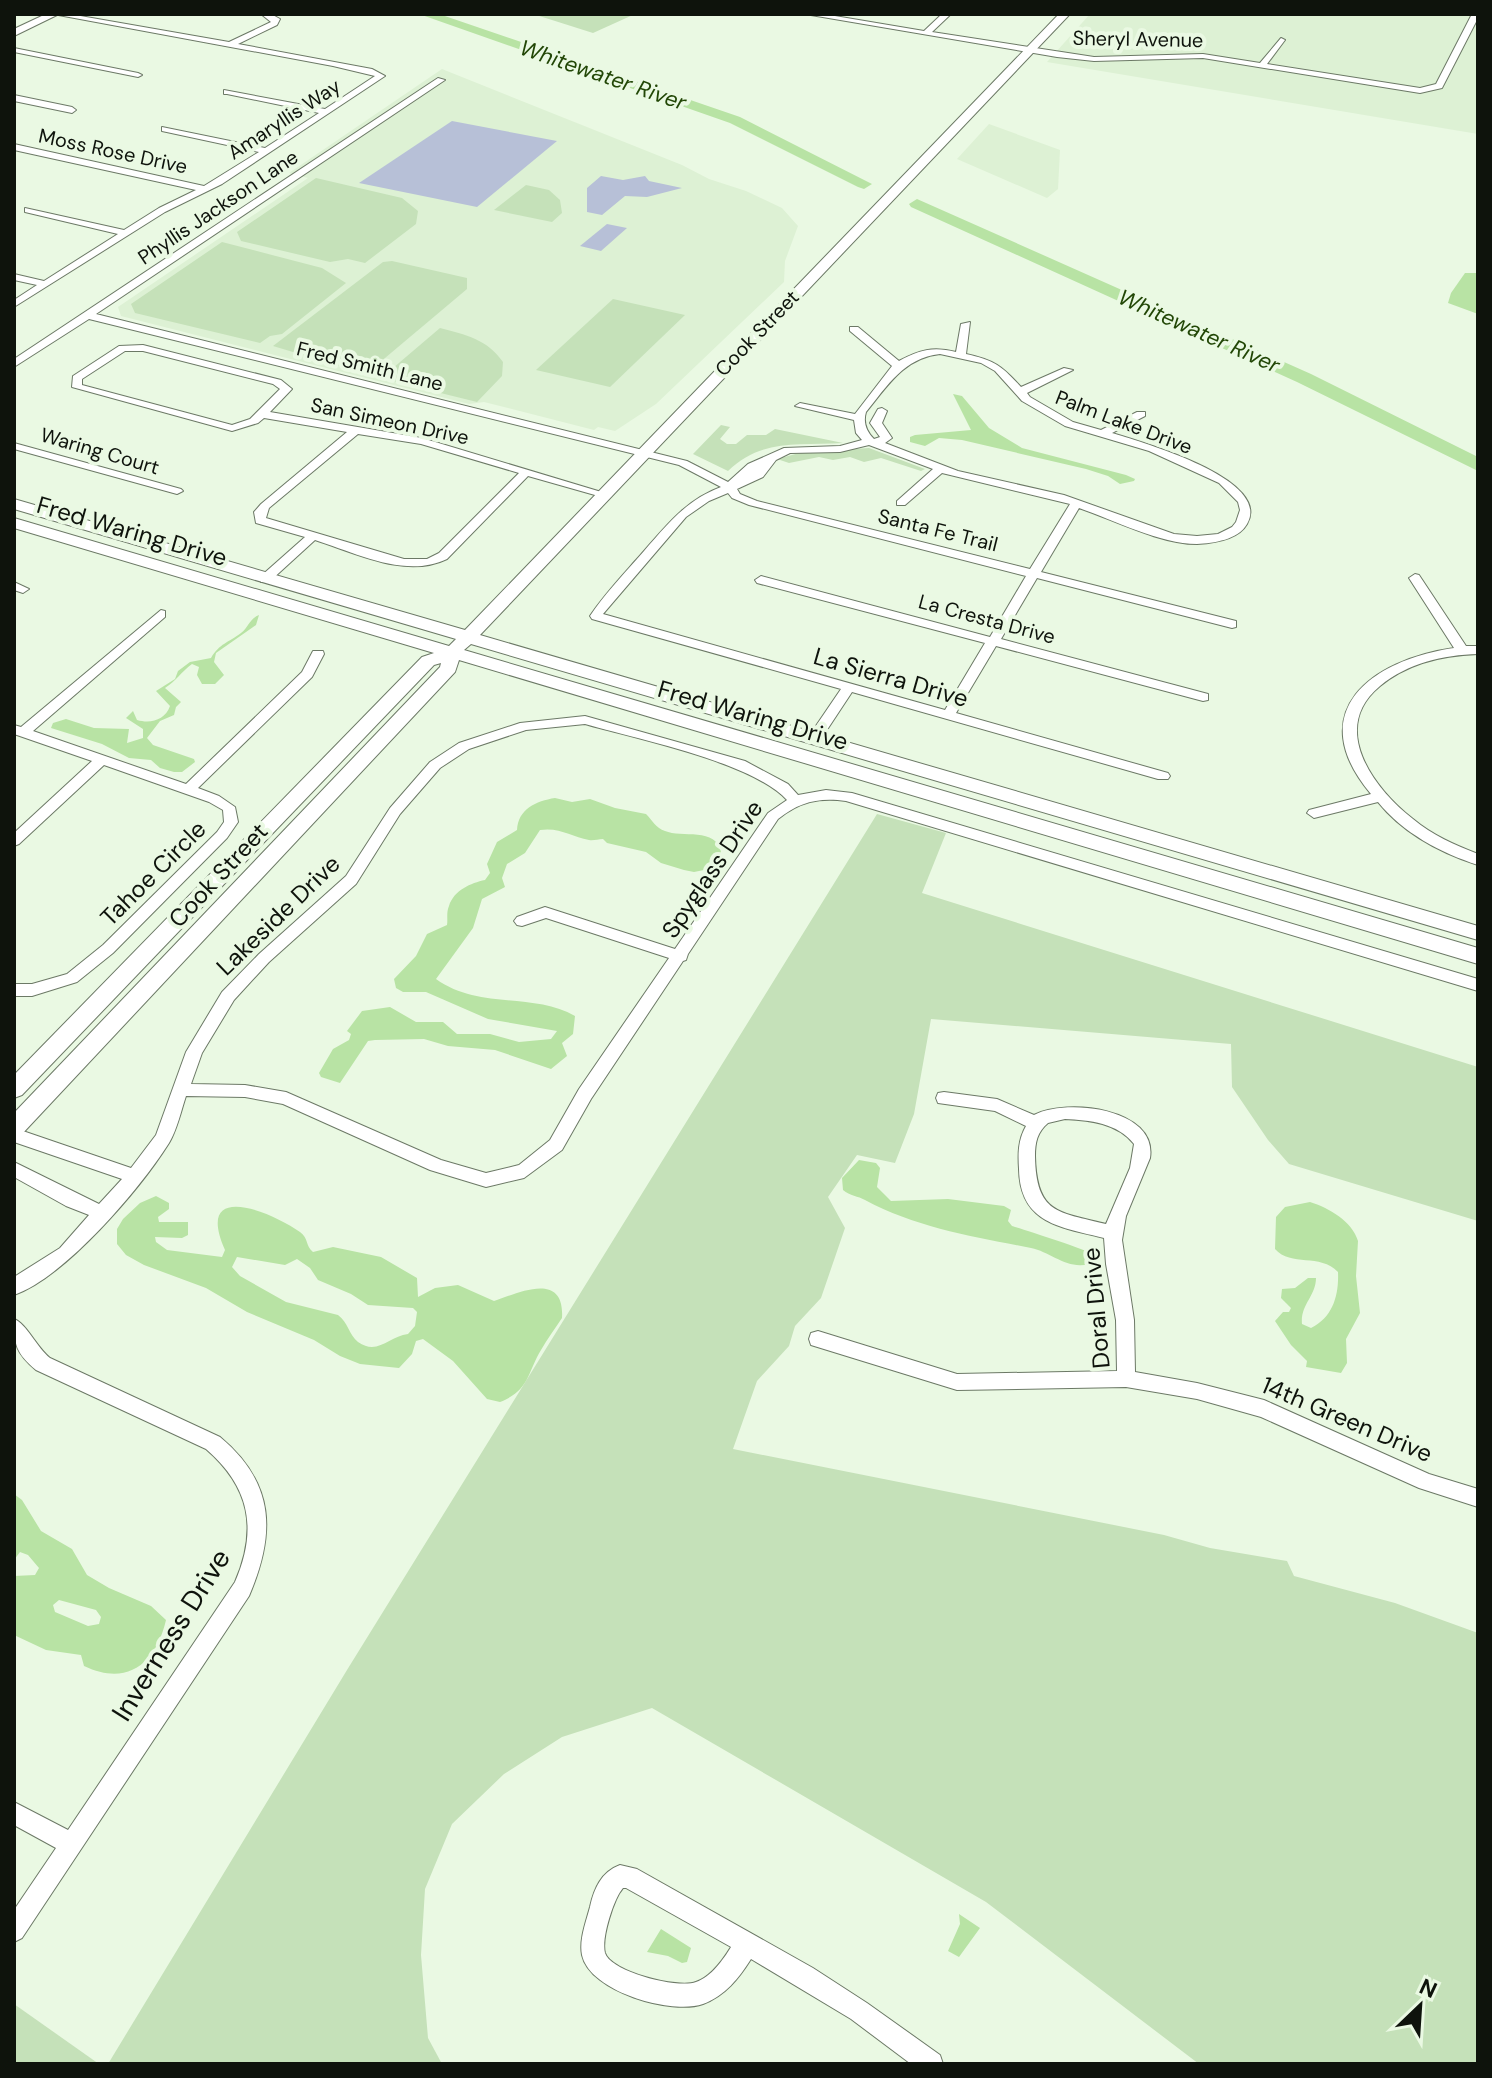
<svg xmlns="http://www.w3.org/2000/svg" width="1492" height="2078" viewBox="0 0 1492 2078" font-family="'DM Sans',sans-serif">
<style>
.built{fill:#ddf1d4}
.green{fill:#c5e1b9}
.water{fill:#b8e3a4;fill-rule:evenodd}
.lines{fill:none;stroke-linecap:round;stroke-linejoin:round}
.river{fill:#b8e3a4;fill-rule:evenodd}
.building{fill:#b7c0d7}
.minor-casing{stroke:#6c7966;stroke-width:2}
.tertiary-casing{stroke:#6c7966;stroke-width:2}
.secondary-casing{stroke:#6c7966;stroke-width:2}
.minor{fill:#fff;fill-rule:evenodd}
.tertiary{fill:#fff;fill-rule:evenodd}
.secondary{fill:#fff;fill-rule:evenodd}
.labels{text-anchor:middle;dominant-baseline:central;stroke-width:8;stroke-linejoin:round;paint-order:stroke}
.far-street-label{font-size:20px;fill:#0e130c;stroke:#eaf9e3}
.far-water-label{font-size:22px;font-style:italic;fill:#224706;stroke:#eaf9e3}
.street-label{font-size:24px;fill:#0e130c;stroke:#eaf9e3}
.near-street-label{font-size:28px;fill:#0e130c;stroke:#eaf9e3}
</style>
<rect width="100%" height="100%" fill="#eaf9e3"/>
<g class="built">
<polygon points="1090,14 1478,14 1478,134 1047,62"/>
<polygon points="442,69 682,165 709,179 746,191 782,208 798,226 785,261 784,282 656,404 615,431 598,427 594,430 484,402 469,404 121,316 118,307 308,178 289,173"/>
<polygon points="989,124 1060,150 1058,189 1047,198 957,159"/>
</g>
<g class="green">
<polygon points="533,14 635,14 593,33"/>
<polygon points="316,178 402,198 418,211 416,224 365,263 348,259 330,262 241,241 237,232"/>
<polygon points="526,185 549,190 560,200 562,213 552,222 494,210"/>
<polygon points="222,242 322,268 346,283 282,334 270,336 260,343 135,313 131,304"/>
<polygon points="392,261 467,278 467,289 366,374 273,346 383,262"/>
<polygon points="613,299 685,315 610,387 536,370"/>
<path d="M440 328C466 335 487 339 503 362L502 376 477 402 388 380 386 374Z"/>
<path d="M721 425 730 427 720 439 727 444H736L747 435H766L775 429 843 443C799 446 762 438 728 471L693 454Z"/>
<polygon points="869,448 925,469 921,471 881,458 864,462 850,457 833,460 819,457 789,463 777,459 803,452"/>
<polygon points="877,814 946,833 922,893 1478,1067 1478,1221 1289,1164 1268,1140 1232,1087 1231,1044 931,1019 914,1114 895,1163 857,1155 828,1197 845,1228 821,1298 795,1326 789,1346 757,1381 733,1449 1164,1535 1210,1548 1287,1561 1294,1576 1395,1603 1478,1633 1478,2064 1199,2064 986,1902 652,1708 562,1737 504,1774 452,1824 425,1889 421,1955 428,2038 442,2064 108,2064 347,1670"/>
<polygon points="14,2004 99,2064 14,2064"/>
</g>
<g class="water">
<polygon points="1465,273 1478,273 1478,314 1448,303 1451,293"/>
<polygon points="953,394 962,396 989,428 1022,448 1126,475 1135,479 1134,481 1120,484 1108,476 1086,469 962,440 939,438 925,446 910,442 910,437 915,435 971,430"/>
<path d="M259 615 256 625 216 653 214 662 224 675 215 684H202L197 675 199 667 192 664C181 672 176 681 165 688L181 702 176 707 174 715 160 721 147 738 153 745 194 759 195 762 182 772H174L160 768 151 760 129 758 102 744 51 728 53 723 66 719 94 728 129 729 127 743 143 738V729L126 718 133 711 137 720C151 724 165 720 170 706L156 691 175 679 178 671 190 662 211 658C220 643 228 643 241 633 249 627 249 619 259 615Z"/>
<path d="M555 798 572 802 590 799 615 808 646 814C652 820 656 828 665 831 681 838 717 827 721 852L709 869 694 872 684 870 661 863 646 852 607 843 603 839C598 839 593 841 589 840 572 837 560 827 540 830L525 853 507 864 502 878 505 887 482 899 473 928 436 979C479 1010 534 992 575 1016L573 1034 562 1043 567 1056 551 1069 495 1050 448 1046 424 1039 375 1040 368 1041 340 1083 321 1077 319 1073 333 1049 349 1040 351 1034 347 1031 362 1011 390 1007 416 1022H443L457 1034H490L519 1042 551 1039 557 1031 488 1019 426 992H403L396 988 394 979 416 956 427 934 447 925C448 919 446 913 449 906 454 890 471 883 485 880L490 873 487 864 497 842 517 830C518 809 536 801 555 798Z"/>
<path d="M859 1160 876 1163 880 1168 877 1187 891 1201 948 1199 1004 1206 1011 1210 1008 1221 1012 1226C1020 1228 1087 1250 1091 1253L1089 1264C1067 1270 1051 1252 1031 1248 975 1237 917 1228 865 1200 858 1196 850 1196 843 1190L842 1178Z"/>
<path d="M156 1196 169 1203V1209L158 1217 159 1222H188V1235L182 1238 155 1237 156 1242 167 1250 222 1257 225 1250C194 1180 270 1211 300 1232 309 1239 305 1245 313 1252L333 1247 381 1257 417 1278 418 1297 435 1288 458 1285 494 1301C518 1293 565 1270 562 1318 555 1329 547 1339 541 1350 527 1373 530 1390 500 1402L487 1399 453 1361 423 1339 416 1341 412 1354 399 1368 360 1364 340 1356 314 1340 247 1312 206 1288 144 1265 126 1255 117 1244V1229L123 1219 140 1203ZM237 1257 285 1265 297 1259 310 1268 318 1280 351 1294 368 1305 413 1308 417 1312 415 1326 408 1334C389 1336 378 1356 358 1342 349 1335 348 1322 338 1315L286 1302 240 1276 232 1267Z"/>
<path d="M1310 1202C1329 1208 1352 1221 1358 1241L1356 1276 1360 1313 1346 1339 1347 1363 1341 1373 1306 1367 1307 1361 1291 1345 1275 1321 1283 1312H1289L1291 1308 1281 1298 1282 1289 1295 1288 1308 1278H1316C1316 1296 1300 1305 1302 1324L1311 1328C1333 1317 1339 1295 1338 1272 1320 1253 1291 1267 1275 1249L1276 1217 1285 1207Z"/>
<path d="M14 1494 22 1500 41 1531 72 1549 87 1575 109 1588 151 1606 166 1620C156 1663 128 1687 84 1666L81 1655 46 1650 14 1635V1576L35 1575 39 1568 28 1555 20 1552 14 1560ZM59 1600 96 1610 101 1617 99 1624 88 1626 55 1612 53 1605Z"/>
<polygon points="959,1914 980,1928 959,1957 948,1951 960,1924"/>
<polygon points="661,1929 691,1948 687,1962 682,1963 668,1956 647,1952"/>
</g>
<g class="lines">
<g class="river">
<polygon points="419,14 439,14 740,117 872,184 864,189 858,187 730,123"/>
<polygon points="917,199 1311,374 1478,457 1478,471 1297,382 911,207 909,204"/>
</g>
</g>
<g class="building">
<polygon points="452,121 557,141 477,207 359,183"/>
<polygon points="601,176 623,180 645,176 649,181 682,188 647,197 625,196 602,215 587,212 587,188"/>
<polygon points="607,224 627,228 601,251 580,246"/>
</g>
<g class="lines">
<g class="minor-casing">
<g id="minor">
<polygon points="53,14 69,14 229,42 271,22 261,14 271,14 280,19 277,25 238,44 372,69 385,76 222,184 165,212 14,307 14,300 37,285 14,280 14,274 44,281 118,234 25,212 25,208 124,230 159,208 196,190 14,150 14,144 204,186 259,152 162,131 162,127 265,148 319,113 227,94 224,94 224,90 325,109 375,76 333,66"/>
<polygon points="805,14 823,14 924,31 942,14 951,14 932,32 1094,57 1203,54 1260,63 1281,38 1285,40 1267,64 1420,88 1436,84 1472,14 1478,14 1478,18 1442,88 1420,93 1203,58 1094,61 1057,57"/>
<polygon points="14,48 138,73 142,75 138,77 14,52"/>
<path d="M438 78 445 80 96 314 687 461 728 482 748 464 784 448 840 446 862 440 856 433 854 420 795 406 800 403 855 414 892 366 850 331V327H858L899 361C919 350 933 346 956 352L961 324 970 322 966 354C994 360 1002 366 1021 387L1064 368 1073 370 1027 393 1030 397 1073 422 1101 430 1137 412H1145V416L1112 433C1141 442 1273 479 1247 524 1238 540 1214 543 1197 544 1160 544 1114 520 1079 508L1041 572 1236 621V627L1232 628 1037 578 1001 639 1208 694V700L1203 701 996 646 956 713 1168 773 1170 776 1168 779H1158L852 692 819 742H809L807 739 841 689 592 619 590 616C604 595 621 577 637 559 663 530 683 501 721 487L679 465 89 319 14 367V359ZM940 354 981 363 995 371 1022 401 1065 426 1149 451 1219 483 1238 502 1240 510 1236 522 1232 527 1218 534 1197 536 1174 534 1064 495 958 471 885 443 892 438 882 423 887 411 882 408 878 409 870 423 880 437 874 439C866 431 863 422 866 412 888 385 904 358 940 354ZM869 445 933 469 897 501V505H905L942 473 1070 504 1030 569 757 501 740 494 737 489 763 477 776 460 790 453 840 452ZM728 493 732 498 749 505 1026 576 990 637 761 576 755 580 757 583 985 643 945 710 603 614 686 517 709 501Z"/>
<polygon points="14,95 72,107 76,110 72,113 14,101"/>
<path d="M143 345 281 380 292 389 270 412 422 438 608 494 602 497 528 476 447 559C406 579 356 553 315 540L269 582H261V576L305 537 256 523 254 512 261 504 347 432 264 418 258 423 232 431 72 387 73 376 119 346ZM125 351H143L273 384 280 389 250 419 232 425 82 385V379ZM358 434 421 444 519 473 439 553 427 559H404L266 518 269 508Z"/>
<polygon points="14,443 181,489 183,491 177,494 14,449"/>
<path d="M1415 574 1419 575 1466 646H1478V654C1443 655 1408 663 1380 686 1329 728 1373 788 1413 819 1432 835 1455 845 1478 854V865C1441 853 1403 833 1378 802L1314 818 1307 813 1309 810 1371 794C1302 712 1371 660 1454 648L1409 578Z"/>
<polygon points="14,582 29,589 23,593 14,590"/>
<polygon points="161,610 165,611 165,617 33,731 186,784 302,672 313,651 323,651 324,654 312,677 198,788 219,796 235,807 238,822 227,838 113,953 77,982 32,996 14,996 14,984 32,984 67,974 103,945 217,832 224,822 223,810 209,802 104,765 19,844 14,846 14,833 92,761 14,734 14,725 21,727"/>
<path d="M585 716 745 761 788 784 798 795 826 790 852 793 1478 979V991L846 801C819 797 799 802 778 819L688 954 686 960 683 961 591 1099 562 1150 524 1178 486 1187 430 1170 283 1104 245 1097 186 1096C181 1111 177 1130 169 1143 140 1189 65 1277 14 1295V1277L60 1248 89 1215 66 1206 14 1177V1162L99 1204 122 1179 14 1142V1128L131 1168 156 1135 186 1052 222 992 259 954 346 876 390 808 430 762 459 743 520 723ZM585 724C637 739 752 762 787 800L768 813 675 949 545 907 517 917 514 921 517 925 522 926 546 918 669 958 579 1089 550 1140 519 1165 486 1173 441 1160 286 1092 245 1085 191 1084 202 1053 234 1000 269 962 356 884 400 814 440 768 469 749 526 730Z"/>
<path d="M944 1092 997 1099 1034 1115C1066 1098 1158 1108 1150 1158L1126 1216 1122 1240 1134 1320 1135 1372 1197 1383 1264 1400 1429 1474 1478 1489V1507L1419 1488 1261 1417 1197 1399 1126 1387 957 1390 811 1345 809 1339 811 1333 818 1331 957 1374 1117 1371 1116 1320 1106 1264 1104 1238C1061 1227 1020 1224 1019 1169 1018 1154 1018 1140 1026 1126L995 1111 938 1103 936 1098 938 1093ZM1065 1119C1089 1120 1118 1123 1134 1144L1130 1168 1106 1224C1058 1212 1036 1214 1035 1156 1035 1143 1037 1132 1048 1123Z"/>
<path d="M14 1319C26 1323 37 1348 50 1358L220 1437C275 1483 276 1533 249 1596L22 1938 14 1942V1910L56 1848 14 1825V1802L68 1830 235 1582C258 1529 250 1487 206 1449L36 1370C16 1353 14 1345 14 1319Z"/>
<path d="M620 1865 637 1869 813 1968 867 2003 940 2055 943 2064H911L851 2019 751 1959C739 1978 725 1996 703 2004 672 2015 590 1992 582 1955 579 1940 586 1922 590 1907 594 1889 601 1872 620 1865ZM623 1888H626L731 1947C723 1960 711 1977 696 1982 678 1989 611 1972 605 1953 601 1938 614 1898 623 1888Z"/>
</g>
</g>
<g class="tertiary-casing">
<polygon id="tertiary" points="46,14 59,14 14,36 14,29"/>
</g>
<g class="secondary-casing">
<polygon id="secondary" points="1059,14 1070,14 480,635 1478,926 1478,940 471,644 464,650 1478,948 1478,964 459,660 455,672 22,1134 14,1137 14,1113 440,667 441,663 434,665 22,1095 14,1098 14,1075 422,657 434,653 14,528 14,518 449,646 456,639 14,509 14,499 465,630"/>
</g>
<use href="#minor" class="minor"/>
<use href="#tertiary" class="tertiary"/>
<use href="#secondary" class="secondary"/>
</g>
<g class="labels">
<g class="far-street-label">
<text transform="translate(1138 39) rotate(1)">Sheryl Avenue</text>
<text transform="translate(284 119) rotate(-33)">Amaryllis Way</text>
<text transform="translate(113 151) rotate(12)">Moss Rose Drive</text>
<text transform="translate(218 207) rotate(-34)">Phyllis Jackson Lane</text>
<text transform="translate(757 333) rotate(-46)">Cook Street</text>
<text transform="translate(370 366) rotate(14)">Fred Smith Lane</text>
<text transform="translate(390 421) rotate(12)">San Simeon Drive</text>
<text transform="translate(1124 422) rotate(21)">Palm Lake Drive</text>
<text transform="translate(100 451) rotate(16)">Waring Court</text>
<text transform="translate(938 530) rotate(14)">Santa Fe Trail</text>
<text transform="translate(987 619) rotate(15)">La Cresta Drive</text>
</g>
<g class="far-water-label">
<text transform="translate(603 75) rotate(19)">Whitewater River</text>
<text transform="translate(1199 331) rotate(24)">Whitewater River</text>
</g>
<g class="street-label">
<text transform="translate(132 531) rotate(16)">Fred Waring Drive</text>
<text transform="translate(891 677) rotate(16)">La Sierra Drive</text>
<text transform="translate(753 715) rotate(16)">Fred Waring Drive</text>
<text transform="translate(712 869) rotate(-56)">Spyglass Drive</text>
<text transform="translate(153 873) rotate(-45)">Tahoe Circle</text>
<text transform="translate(218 875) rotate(-47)">Cook Street</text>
<text transform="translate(278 915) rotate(-44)">Lakeside Drive</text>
<text transform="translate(1096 1308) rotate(-95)">Doral Drive</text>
<text transform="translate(1347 1419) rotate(23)">14th Green Drive</text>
</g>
<g class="near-street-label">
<text transform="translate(171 1635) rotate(-58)">Inverness Drive</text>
</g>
</g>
<rect width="1492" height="2078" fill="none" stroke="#0e130c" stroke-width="32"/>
<g transform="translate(1420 2006) rotate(25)" stroke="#eaf9e3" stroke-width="6" paint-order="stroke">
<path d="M0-6L14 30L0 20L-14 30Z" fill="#0e130c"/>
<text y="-12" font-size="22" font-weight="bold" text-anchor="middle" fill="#0e130c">N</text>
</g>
</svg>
